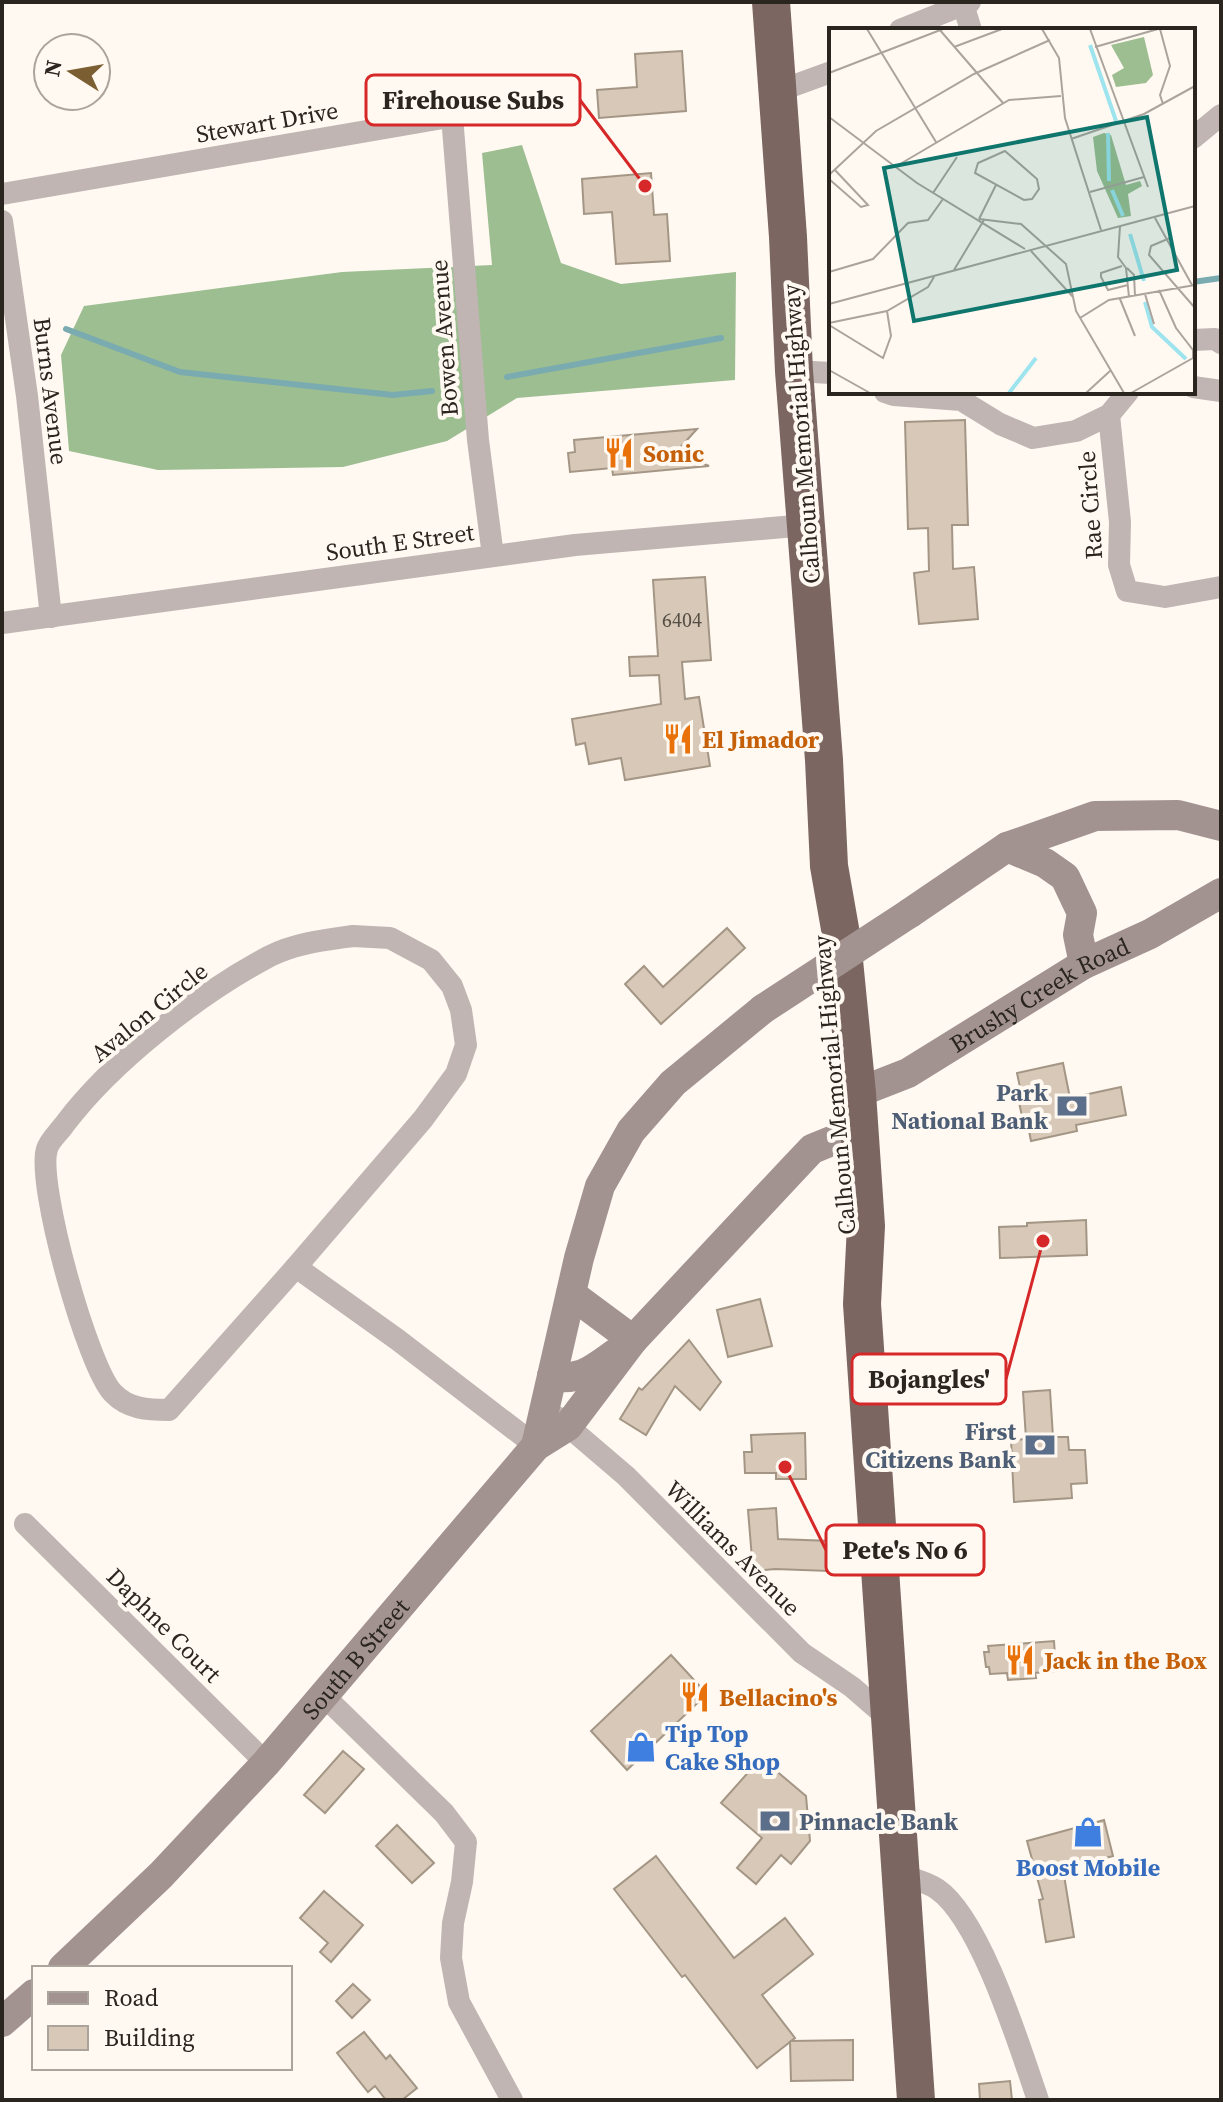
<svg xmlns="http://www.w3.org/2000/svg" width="1223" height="2102" viewBox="0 0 1223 2102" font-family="'Source Serif 4',serif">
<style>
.forest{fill:#9dbe91}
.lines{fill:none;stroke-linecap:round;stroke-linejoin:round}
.stream{stroke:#7aabb0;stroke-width:6}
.building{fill:#d7c8b7;stroke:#a49685;stroke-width:2}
.street{stroke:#c0b5b3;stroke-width:22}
.secondary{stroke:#a39390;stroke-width:30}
.highway{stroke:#7c6662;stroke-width:38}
.secondary-bridge{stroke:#a39390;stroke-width:30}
.labels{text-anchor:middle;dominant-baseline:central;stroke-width:8;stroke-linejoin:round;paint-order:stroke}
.number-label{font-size:20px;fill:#554e44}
.street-label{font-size:24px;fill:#2a251e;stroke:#fff9f2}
.food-label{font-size:24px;font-weight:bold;fill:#c56008;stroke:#fff9f2;text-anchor:start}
.service-label{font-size:24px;font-weight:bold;fill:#4e5e75;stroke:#fff9f2;text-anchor:end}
.shop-label{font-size:24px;font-weight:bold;fill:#366cbe;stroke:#fff9f2;text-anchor:start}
.inset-river{fill:none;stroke:#9de4ef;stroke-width:4}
.inset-road{fill:none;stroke:#aaa49d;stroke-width:2}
.view{fill:#0f766e;fill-opacity:0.15;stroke:#0f766e;stroke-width:4}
.inset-edge{fill:none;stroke:#2a251e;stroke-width:4}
.leader{fill:none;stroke:#d62828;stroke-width:3}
.callout-dot{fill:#d62828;stroke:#fff9f2;stroke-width:3}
.callout{fill:#fff9f2;stroke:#d62828;stroke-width:3}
.callout-label{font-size:26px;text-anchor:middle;font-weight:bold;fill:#2a251e}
</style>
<rect width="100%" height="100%" fill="#fff9f2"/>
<polygon class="forest" points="522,145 561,263 621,284 736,272 735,380 517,398 447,441 343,467 158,470 69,451 61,355 84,306 342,272 492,265 482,153"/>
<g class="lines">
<g class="stream">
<polyline points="1193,282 1221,278"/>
<polyline points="66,329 180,372 393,395 432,391"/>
<polyline points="507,377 721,338"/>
</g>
</g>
<g class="building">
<polygon points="682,51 686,111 599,118 597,90 637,87 635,54"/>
<polygon points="651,173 654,215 667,214 670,261 616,264 612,212 584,214 582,179"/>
<polygon points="965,420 968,525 952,525 953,569 974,567 978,619 919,624 914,573 929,571 928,528 908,529 905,422"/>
<polygon points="697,429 676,452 709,466 613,475 612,468 570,472 568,453 575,452 574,440"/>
<polygon points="705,577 711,660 682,662 685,699 699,697 710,766 625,780 621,758 589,764 585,743 576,745 572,719 661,704 659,675 630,676 629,657 658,656 653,580"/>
<polygon points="727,928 745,948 661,1024 625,984 644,966 663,987"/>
<polygon points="1063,1063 1070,1098 1121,1087 1126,1115 1076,1125 1077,1131 1031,1141 1026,1116 1022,1116 1018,1098 1022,1097 1017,1073"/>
<polygon points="1086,1220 1087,1255 1000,1258 999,1227 1027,1226 1027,1223"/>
<polygon points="760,1299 772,1346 728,1357 717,1310"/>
<polygon points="689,1340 721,1382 700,1410 675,1386 646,1435 620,1419 639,1388 642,1390"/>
<polygon points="1050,1390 1053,1437 1068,1437 1069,1450 1085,1450 1087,1483 1071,1484 1072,1498 1014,1502 1011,1440 1026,1439 1023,1392"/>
<polygon points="805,1433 806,1479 776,1479 776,1473 745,1473 744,1452 752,1452 751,1435"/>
<polygon points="776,1508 778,1539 831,1541 829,1571 775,1569 753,1571 748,1510"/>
<polygon points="1054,1641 1056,1671 1035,1673 1036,1678 1008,1680 1007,1673 990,1674 989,1667 986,1667 984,1652 989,1652 988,1646"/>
<polygon points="671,1655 707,1694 627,1770 591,1731"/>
<polygon points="343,1751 364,1769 325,1813 304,1795"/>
<polygon points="761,1758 806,1796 810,1841 791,1864 781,1855 756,1884 737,1868 762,1838 721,1803"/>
<polygon points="1104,1820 1113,1856 1063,1869 1074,1937 1046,1942 1039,1900 1043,1899 1027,1841"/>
<polygon points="397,1825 434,1863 412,1883 376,1846"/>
<polygon points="656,1856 734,1958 785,1918 813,1954 762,1995 795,2038 791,2041 853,2040 853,2080 791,2081 790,2042 757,2068 685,1975 682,1977 614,1889"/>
<polygon points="324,1891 363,1925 331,1962 320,1952 328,1943 300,1918"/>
<polygon points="353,1984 370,2000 352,2018 336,2001"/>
<polygon points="364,2032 386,2059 390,2055 417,2088 402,2100 386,2100 375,2086 368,2092 337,2053"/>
<polygon points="1010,2081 1012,2100 980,2100 979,2084"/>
</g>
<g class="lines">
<g class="street">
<polyline points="963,4 971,30"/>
<polyline points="900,30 970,2"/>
<polyline points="779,91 831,72"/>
<polyline points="452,116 478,440 493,556"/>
<polyline points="1193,138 1221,115"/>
<polyline points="2,194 541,101"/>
<polyline points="2,221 27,396 51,617"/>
<polyline points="1193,340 1215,339 1221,343"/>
<polyline points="794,371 831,373"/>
<polyline points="1193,387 1221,391"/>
<polyline points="885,392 894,395 961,400 1000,424 1033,438 1076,431 1109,415 1128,392"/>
<polyline points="1109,415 1120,522 1119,565 1127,591 1165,597 1221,587"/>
<polyline points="2,623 575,545 807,525"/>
<path d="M353 936 390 938 431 960 452 986 461 1010 466 1045 456 1074 423 1119 296 1267 169 1410C148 1410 128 1409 113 1393 88 1368 36 1183 47 1149 49 1141 59 1132 64 1125 112 1061 200 993 270 956 296 943 325 940 353 936Z"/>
<polyline points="296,1267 398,1340 536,1446"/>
<polyline points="557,1417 626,1476 802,1653 852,1687 890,1720"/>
<polyline points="25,1524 266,1763"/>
<polyline points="324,1696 444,1813 466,1842 462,1882 453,1923 451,1958 459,2002 512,2100"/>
<path d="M902 1875C913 1879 927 1882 937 1889 981 1919 1020 2048 1038 2100"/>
</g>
<g class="secondary">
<polyline points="1007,847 1045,863 1065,877 1082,913 1078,935 1084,964"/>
<polyline points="910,913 1007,847 1095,816 1178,815 1221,826"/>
<path id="s1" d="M857 1093 908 1073 1084 964 1150 934 1221 893"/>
<polyline points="571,1294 633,1340"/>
<path d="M552 1376C581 1381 592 1370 616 1353"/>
<polyline points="536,1446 579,1258 600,1186 631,1131 673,1083 763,1009"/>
<path id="s2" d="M63 1968 161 1875 266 1763 536 1446 568 1426 633 1340 794 1168 812 1149 834 1140"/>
<polyline points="2,2022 34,1994"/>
</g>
<polyline class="highway" points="771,2 788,237 794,371 824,760 829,866 842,940 857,1093 866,1226 862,1304 916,2100"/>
<polyline class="secondary-bridge" points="763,1009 910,913"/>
</g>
<defs>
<g id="restaurant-bare" transform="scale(2.4)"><path d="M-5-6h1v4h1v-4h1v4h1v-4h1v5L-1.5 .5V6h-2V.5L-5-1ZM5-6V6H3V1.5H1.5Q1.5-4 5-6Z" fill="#e8710a" stroke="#fff9f2" stroke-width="2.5" paint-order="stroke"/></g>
<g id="bank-bare" transform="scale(2.4)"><path d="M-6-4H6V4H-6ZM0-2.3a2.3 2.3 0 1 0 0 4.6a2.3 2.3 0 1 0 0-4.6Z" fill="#5c6f8a" stroke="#fff9f2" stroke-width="2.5" paint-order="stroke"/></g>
<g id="shop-bare" transform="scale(2.4)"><path d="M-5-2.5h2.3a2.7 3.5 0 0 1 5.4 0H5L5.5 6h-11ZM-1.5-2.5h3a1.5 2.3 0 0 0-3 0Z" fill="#3f7fe0" stroke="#fff9f2" stroke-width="2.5" paint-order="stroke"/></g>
</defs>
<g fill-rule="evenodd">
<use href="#restaurant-bare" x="619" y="453"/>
<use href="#restaurant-bare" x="678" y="739"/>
<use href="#bank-bare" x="1072" y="1106"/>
<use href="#bank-bare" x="1040" y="1445"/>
<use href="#restaurant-bare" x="1020" y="1660"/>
<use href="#restaurant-bare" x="695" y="1697"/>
<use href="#shop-bare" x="641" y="1747"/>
<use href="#bank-bare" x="775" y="1821"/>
<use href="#shop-bare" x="1088" y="1832"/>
</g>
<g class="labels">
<g class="number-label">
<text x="682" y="620">6404</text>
</g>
<g class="street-label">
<text transform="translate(267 122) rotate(-10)">Stewart Drive</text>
<text transform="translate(444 338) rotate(-94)">Bowen Avenue</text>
<text transform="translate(51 391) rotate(83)">Burns Avenue</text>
<text transform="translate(801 434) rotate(-94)">Calhoun Memorial Highway</text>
<text transform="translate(1090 505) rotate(-94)">Rae Circle</text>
<text transform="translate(400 542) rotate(-8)">South E Street</text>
<text stroke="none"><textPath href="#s1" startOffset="208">Brushy Creek Road</textPath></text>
<text transform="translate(149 1012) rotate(-39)">Avalon Circle</text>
<text transform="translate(834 1085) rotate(-95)">Calhoun Memorial Highway</text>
<text transform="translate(733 1548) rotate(45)">Williams Avenue</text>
<text transform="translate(164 1625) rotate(45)">Daphne Court</text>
<text stroke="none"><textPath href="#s2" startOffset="426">South B Street</textPath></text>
</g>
<g class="food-label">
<text x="643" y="453">Sonic</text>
<text x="702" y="739">El Jimador</text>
<text x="1044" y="1660">Jack in the Box</text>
<text x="719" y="1697">Bellacino's</text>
</g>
<g class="service-label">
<text x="1048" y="1092">Park<tspan x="1048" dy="28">National Bank</tspan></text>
<text x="1016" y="1431">First<tspan x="1016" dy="28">Citizens Bank</tspan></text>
<text x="799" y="1821" text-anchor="start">Pinnacle Bank</text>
</g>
<g class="shop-label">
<text x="665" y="1733">Tip Top<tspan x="665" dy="28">Cake Shop</tspan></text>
<text x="1088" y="1867" text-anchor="middle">Boost Mobile</text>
</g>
</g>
<g transform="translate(829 28)">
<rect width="366" height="366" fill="#fff9f2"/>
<path d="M315 9 324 47 317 55 287 59 283 47 295 40 282 17ZM275 105 282 107 297 157 311 153 313 158 299 166 302 188 289 190 268 143 264 109Z" fill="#9dbe91"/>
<path class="inset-river" d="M261 17 287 93M279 105 280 153M283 162 294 188M301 206 315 253M316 274 323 299 357 331M180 365 207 330"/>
<path class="inset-road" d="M38 1 107 114M110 1 174 75M213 1 230 30 236 90 272 202M261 1 319 159M331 1 341 38 331 67 334 76M125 19 173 1M266 19 329 1M0 45 114 1M0 89 88 155 196 221M242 111 315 86 366 58M176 123 208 151 210 161 203 171 195 172 146 145 149 135ZM66 139 180 72 232 68M0 147 47 103 145 46 221 12M0 151 32 179 39 177 5 141M261 164 315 149M104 165 128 129M326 190 363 257M150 191 192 196 237 236 247 283 295 365M150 191 167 157M291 198 289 229 297 240 300 269M341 210 322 218 320 227 366 280M202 223 244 269M293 238 272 245V249L279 262 299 257M298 240 305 247 306 268M125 242 155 192M0 244 44 231 79 195 99 192 114 171M316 266 325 296M291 271 306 308M0 276 366 178M251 290 280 272 366 257M0 295 58 283 99 259 105 249M0 297 54 330 62 308 58 283M0 342 41 365M257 365 281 343M302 365 364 330V322L347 300 330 262"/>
<path class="view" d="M318 89 348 242 85 293 55 140Z"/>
<rect width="366" height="366" class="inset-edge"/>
</g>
<path class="leader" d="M645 186L580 100M1043 1241L1006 1379M785 1467L826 1550"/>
<g class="callout-dot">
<circle cx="645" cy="186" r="8"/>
<circle cx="1043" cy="1241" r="8"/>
<circle cx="785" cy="1467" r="8"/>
</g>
<g class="callout">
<rect x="366" y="75" width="214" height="50" rx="8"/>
<rect x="852" y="1354" width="154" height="50" rx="8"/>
<rect x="826" y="1525" width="158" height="50" rx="8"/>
</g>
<g class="callout-label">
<text x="473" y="109">Firehouse Subs</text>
<text x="929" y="1388">Bojangles'</text>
<text x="905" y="1559">Pete's No 6</text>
</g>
<rect width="1223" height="2102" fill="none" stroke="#2a251e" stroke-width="8"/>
<rect x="32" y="1966" width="260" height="104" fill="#fff9f2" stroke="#aaa49d" stroke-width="2"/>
<rect x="48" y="1992" width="40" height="12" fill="#a39390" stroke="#aaa49d" stroke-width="2"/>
<text x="104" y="2006" font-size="24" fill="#2a251e">Road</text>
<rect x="48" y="2026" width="40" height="24" fill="#d7c8b7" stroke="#aaa49d" stroke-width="2"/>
<text x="104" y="2046" font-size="24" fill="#2a251e">Building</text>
<g transform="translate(72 72) rotate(281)"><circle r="38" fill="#fff9f2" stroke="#aaa49d" stroke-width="2"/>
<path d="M0-6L14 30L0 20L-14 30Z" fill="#7b5e31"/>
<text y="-12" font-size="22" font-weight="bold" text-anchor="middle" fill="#2a251e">N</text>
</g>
</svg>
